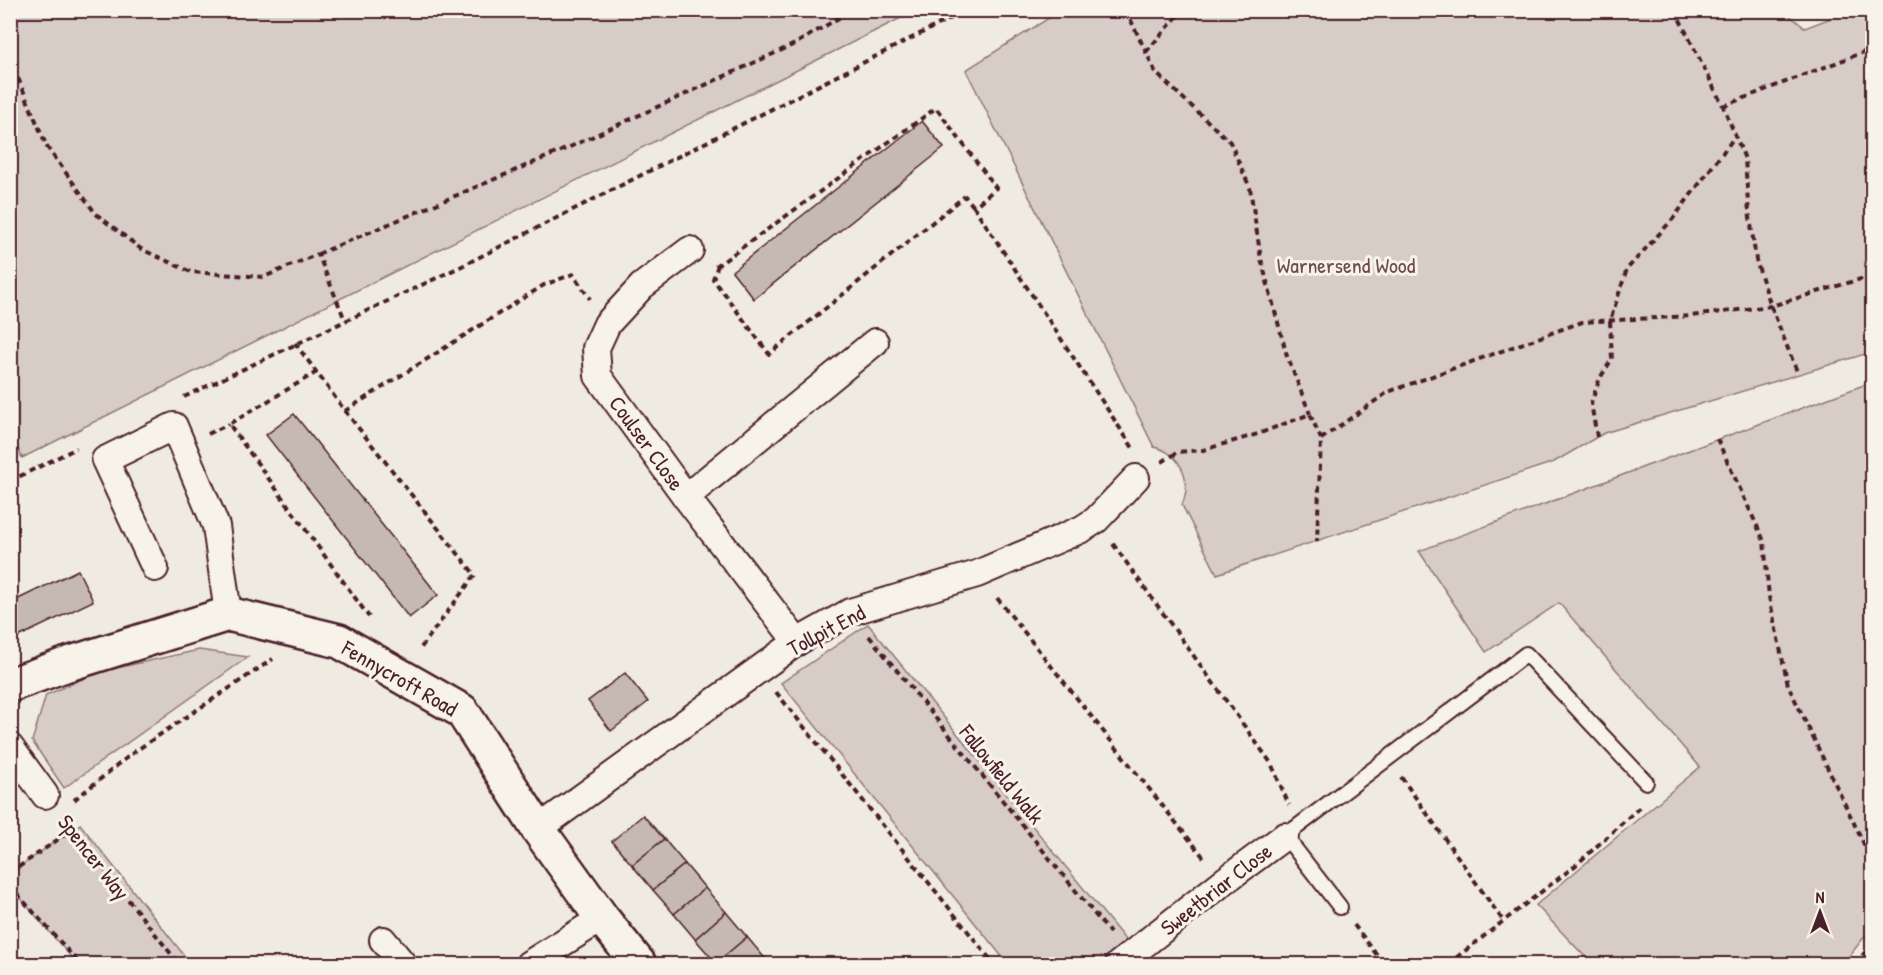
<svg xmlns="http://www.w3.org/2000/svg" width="1883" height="975" viewBox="0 0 1883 975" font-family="'Patrick Hand',sans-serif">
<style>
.green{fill:#d8cdc6;stroke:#917678;stroke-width:1.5}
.building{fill:#c6b8b3;stroke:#4a1f2b;stroke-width:1.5}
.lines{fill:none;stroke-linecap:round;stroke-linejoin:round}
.service-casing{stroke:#4a1f2b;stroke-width:18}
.minor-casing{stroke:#4a1f2b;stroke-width:30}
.tertiary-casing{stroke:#4a1f2b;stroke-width:38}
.path{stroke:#4a1f2b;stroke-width:4;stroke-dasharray:6 4.5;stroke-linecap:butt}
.service{stroke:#f7f3e8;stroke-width:14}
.minor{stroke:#f7f3e8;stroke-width:26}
.tertiary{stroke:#f7f3e8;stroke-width:33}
.labels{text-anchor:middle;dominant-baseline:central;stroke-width:6;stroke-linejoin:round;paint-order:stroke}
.park-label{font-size:22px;fill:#6e4a52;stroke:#f7f3e8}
.street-label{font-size:22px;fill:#4a1f2b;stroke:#f7f3e8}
</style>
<rect width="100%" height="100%" fill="#f0ebe0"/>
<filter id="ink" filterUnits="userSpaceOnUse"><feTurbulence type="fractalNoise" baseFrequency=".0167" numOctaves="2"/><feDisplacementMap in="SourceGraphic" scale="12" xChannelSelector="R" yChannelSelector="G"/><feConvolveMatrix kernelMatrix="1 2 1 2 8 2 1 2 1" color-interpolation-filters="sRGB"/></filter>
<g filter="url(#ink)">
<g class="green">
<polygon points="10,11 11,10 915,11 22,458 10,431"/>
<path d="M1784 11 1805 28 1849 11H1872V352L1604 433 1554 462 1217 574 1182 505C1193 479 1180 453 1154 447L966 70 1060 11Z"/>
<polygon points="1869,383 1872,395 1872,927 1843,964 1592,964 1536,905 1700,767 1559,603 1486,652 1419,551"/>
<polygon points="868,624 1145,964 1008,964 781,683"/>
<polygon points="199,650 248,657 64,788 32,741 46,695 98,672"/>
<polygon points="80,824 191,964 77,964 11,887 11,873"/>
</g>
<g class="building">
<polygon points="922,121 944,148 754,299 732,271"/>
<polygon points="294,414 438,595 409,618 266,435"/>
<polygon points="78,570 93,601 10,641 10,603"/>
<polygon points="625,673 648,702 611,731 588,701"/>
<polygon points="643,815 664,839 632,865 612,841"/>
<polygon points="664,839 685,864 653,890 632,865"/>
<polygon points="685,864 705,888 674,914 653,890"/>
<polygon points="705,888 726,912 695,939 674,914"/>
<polygon points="726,912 747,937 716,963 695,939"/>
<polygon points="747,937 768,962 764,964 717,964 716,963"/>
</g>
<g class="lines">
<g class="service-casing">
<polyline id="service" points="1340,907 1285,836 1526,654 1646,782"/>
</g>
<g class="minor-casing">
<g id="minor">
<polyline points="690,250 642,286 607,324 596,348 598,376 686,497 797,642"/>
<polyline points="686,497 875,342"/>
<polyline points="155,568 105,460 174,426 216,526 228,614"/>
<polyline points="10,747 45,795"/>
<polyline points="538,829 797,642 850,612 977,574 1082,529 1096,520 1136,478"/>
<polyline points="383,940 403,964"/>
<polyline points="529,964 602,918"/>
<polyline points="1119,964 1223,882 1285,836"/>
</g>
</g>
<g class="tertiary-casing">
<polyline id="tertiary" points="10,685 65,665 228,614 339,641 462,711 538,829 602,918 639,964"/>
</g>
<g class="path">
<polyline points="938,10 949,20"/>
<polyline points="1126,10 1156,73 1230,142 1250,188 1261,259 1287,356 1310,414"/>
<polyline points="1675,10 1723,106 1745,159 1748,203 1756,260 1771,306 1798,374"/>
<polyline points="1146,52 1183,10"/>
<polyline points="10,59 47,147 96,214 141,249 191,272 264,277 318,254 345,320"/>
<polyline points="1723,106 1872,49"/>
<polyline points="318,254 561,151 795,44 852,10"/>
<polyline points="716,263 718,265 936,108 996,188 974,207 1133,448"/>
<polyline points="718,265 713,279 769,354 965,196 974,207"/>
<polyline points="295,343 345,411 475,575 420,649"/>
<polyline points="317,372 229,424 369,617"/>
<polyline points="184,397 462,266 967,10"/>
<polyline points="345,411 544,285 573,274 590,299"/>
<polyline points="208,434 229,424"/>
<polyline points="1597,437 1591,403 1600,378 1612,359 1610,321 1627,269 1672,220 1736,135"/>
<polyline points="1321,439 1388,392 1582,322 1691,316 1771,306 1861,279 1872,273"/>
<polyline points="1717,439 1764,541 1769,597 1788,685 1872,861"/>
<polyline points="1162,462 1178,452 1203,450 1258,434 1310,414 1321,439 1317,541"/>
<polyline points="10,481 77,448"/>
<polyline points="1113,544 1271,763 1289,805"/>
<polyline points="997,598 1205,859"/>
<polyline points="869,636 1110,933"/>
<polyline points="776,692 994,964"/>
<polyline points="1401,777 1504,922"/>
<polyline points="74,800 134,752 273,659"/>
<polyline points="63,817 179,964"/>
<polyline points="10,873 73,829"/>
<polyline points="10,886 80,964"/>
<polyline points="1354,925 1384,964"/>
<polyline points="1448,964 1576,865 1642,805"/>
<polyline points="1856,964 1872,943"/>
</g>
<use href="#service" class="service"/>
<use href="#minor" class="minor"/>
<use href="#tertiary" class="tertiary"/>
</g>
</g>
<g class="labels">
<g class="park-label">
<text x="1346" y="265">Warnersend Wood</text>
</g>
<g class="street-label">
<text transform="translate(647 443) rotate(54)">Coulser Close</text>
<text transform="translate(826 630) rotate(-28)">Tollpit End</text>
<text transform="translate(400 678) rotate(30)">Fennycroft Road</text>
<text transform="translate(1002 774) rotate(51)">Fallowfield Walk</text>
<text transform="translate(94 857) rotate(52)">Spencer Way</text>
<text transform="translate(1216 889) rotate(-38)">Sweetbriar Close</text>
</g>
</g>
<rect width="1883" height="975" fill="none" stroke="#f7f3e8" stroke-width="36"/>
<rect x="18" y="18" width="1847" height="939" fill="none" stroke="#4a1f2b" stroke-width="2" filter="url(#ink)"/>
<g transform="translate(1820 912)" stroke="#f7f3e8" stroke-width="4.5" paint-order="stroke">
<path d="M0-4.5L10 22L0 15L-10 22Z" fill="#4a1f2b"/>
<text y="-9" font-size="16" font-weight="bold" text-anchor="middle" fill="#4a1f2b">N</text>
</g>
</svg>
